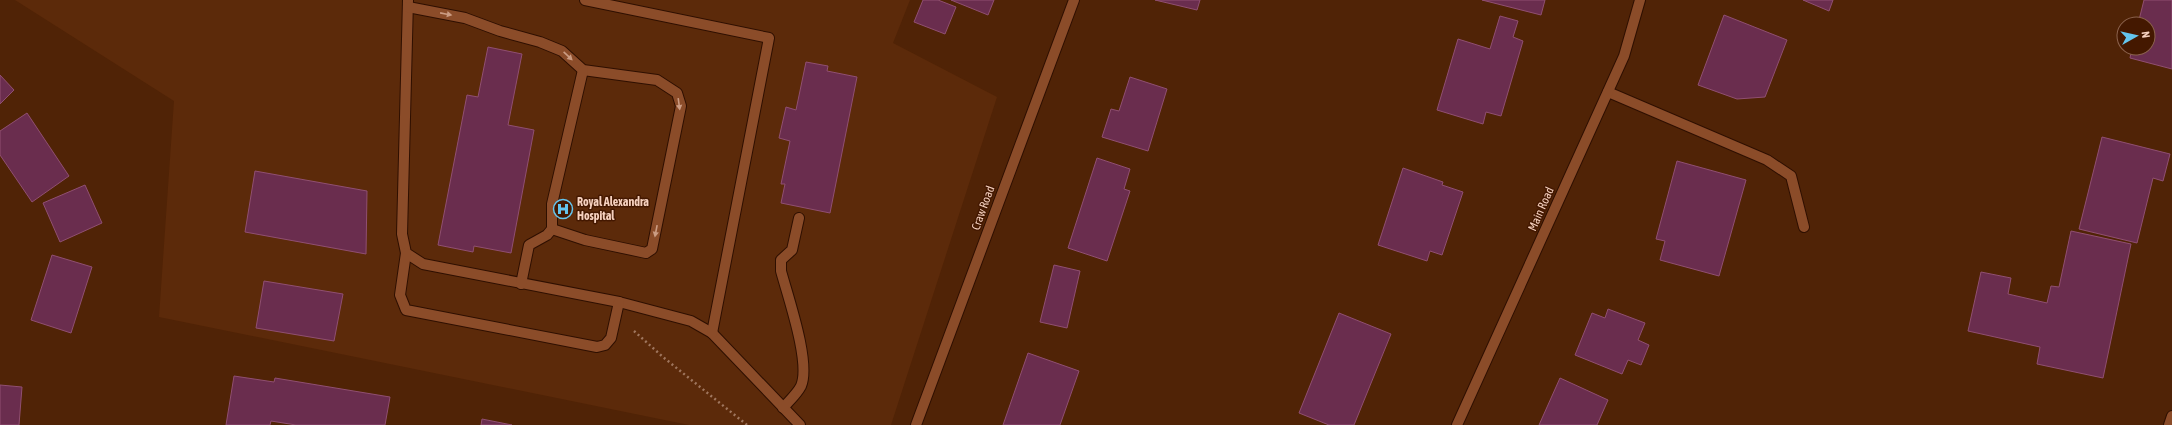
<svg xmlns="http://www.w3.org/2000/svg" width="2172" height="425" viewBox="0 0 2172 425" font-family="'Asap Condensed',sans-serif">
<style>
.built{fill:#5c2a0a}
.building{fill:#6a2d4e;stroke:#904f71}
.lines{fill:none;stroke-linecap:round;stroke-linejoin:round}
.service-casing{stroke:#2e0f00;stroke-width:12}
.minor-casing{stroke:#2e0f00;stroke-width:12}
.path{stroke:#9f765e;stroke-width:2.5;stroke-dasharray:2 3;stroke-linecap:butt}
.service{stroke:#8b4c29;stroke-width:10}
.minor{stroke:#8b4c29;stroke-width:10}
.oneway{fill:#cb9c83}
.labels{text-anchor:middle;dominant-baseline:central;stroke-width:3;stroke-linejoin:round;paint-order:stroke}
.poi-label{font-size:12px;font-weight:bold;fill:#f6d1bf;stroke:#441800;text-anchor:start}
.street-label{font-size:12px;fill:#f6d1bf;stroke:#441800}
</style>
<rect width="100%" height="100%" fill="#502306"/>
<polygon class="built" points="15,0 910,0 893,43 997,97 891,425 689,425 159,317 174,101"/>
<g class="building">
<polygon points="923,0 938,0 956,7 945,34 914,22"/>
<polygon points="951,0 994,0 988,15"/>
<polygon points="1155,0 1200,0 1197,10"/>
<polygon points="1482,0 1545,0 1541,15"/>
<polygon points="1803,0 1833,0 1829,11"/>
<polygon points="2144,0 2172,0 2172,69 2130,58 2132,48 2148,48 2148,24 2138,24"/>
<polygon points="1724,15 1787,40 1765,97 1737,99 1698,85"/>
<polygon points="1500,16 1518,21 1513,37 1523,41 1501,116 1486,112 1483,124 1437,110 1458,39 1490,49"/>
<polygon points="488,47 522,54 508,125 534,130 511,253 474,246 473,252 438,245 467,95 478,97"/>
<polygon points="806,62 828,66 827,71 857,77 830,213 781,203 785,184 781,184 790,141 779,138 786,107 796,110"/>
<polygon points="0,75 14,90 0,104"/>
<polygon points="1130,77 1167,89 1148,151 1102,137 1111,109 1119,111"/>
<polygon points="27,113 69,176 32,202 0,155 0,131"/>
<polygon points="2102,137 2170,154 2163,181 2153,178 2137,243 2079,229"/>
<polygon points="1097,158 1130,169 1124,189 1130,191 1107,261 1068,248"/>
<polygon points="1677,161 1746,180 1719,276 1660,260 1665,241 1656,239"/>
<polygon points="1403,168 1443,182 1442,185 1463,192 1442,255 1430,251 1427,261 1378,245"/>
<polygon points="255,171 367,191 366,254 245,232"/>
<polygon points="85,185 102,223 60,242 43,203"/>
<polygon points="2071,231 2131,244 2103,378 2037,364 2040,347 1968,331 1981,272 2011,278 2008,294 2047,303 2051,286 2059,287"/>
<polygon points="52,255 92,267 71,333 31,320"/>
<polygon points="1054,265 1080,271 1067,328 1040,322"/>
<polygon points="264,281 343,294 334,341 256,328"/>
<polygon points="1608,309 1645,323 1638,340 1649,345 1641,365 1628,360 1622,374 1575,355 1592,313 1605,318"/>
<polygon points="1339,313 1391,334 1354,425 1329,425 1299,413"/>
<polygon points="1028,353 1079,371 1060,425 1003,425"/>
<polygon points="234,376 274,382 275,378 390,397 385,425 296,425 271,421 270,425 226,425"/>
<polygon points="1560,378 1608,400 1597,425 1539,425"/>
<polygon points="0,385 22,387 19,425 0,425"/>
<polygon points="482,419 512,425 481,425"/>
</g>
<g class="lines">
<g class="service-casing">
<g id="service">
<polyline points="408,0 402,234 406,253 423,264 619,302 691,321 712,333 800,425"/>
<polyline points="585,0 769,38 712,333"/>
<polyline points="408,7 465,18 500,31 540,42 562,51 583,70 657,80 677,93 681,106 652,249 646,253 585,240 552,229"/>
<polyline points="1608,92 1767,160 1791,176 1804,227"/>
<polyline points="406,253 400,295 406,310 597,347 605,345 611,338 619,302"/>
<polyline points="521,284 529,245 547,235 552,229 552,204 583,70"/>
<path d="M783 408C788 402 797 394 801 386 811 363 788 297 781 271V260L792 250 799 218"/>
</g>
</g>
<g class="minor-casing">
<g id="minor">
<polyline points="916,425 1074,0"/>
<polyline points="1457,425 1624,56 1640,0"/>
<polyline points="2169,425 2172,416"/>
</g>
</g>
<polyline class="path" points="634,331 663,357 747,425"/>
<use href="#service" class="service"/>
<use href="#minor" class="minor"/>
</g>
<defs><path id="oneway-solid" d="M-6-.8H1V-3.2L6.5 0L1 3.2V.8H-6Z"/></defs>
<g class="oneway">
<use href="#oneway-solid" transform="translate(446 14) rotate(11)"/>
<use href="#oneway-solid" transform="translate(568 56) rotate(43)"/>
<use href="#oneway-solid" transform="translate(679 104) rotate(82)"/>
<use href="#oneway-solid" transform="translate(656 231) rotate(101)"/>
</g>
<defs>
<g id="hospital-ring" transform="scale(1)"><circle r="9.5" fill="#441800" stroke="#64c5ee" stroke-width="1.5"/><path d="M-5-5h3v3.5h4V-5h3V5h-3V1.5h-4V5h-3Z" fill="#64c5ee"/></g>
</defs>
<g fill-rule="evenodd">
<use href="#hospital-ring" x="563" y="209"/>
</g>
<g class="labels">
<g class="poi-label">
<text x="577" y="202">Royal Alexandra<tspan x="577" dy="14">Hospital</tspan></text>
</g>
<g class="street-label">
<text transform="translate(983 208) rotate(-70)">Craw Road</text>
<text transform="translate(1541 209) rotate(-66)">Main Road</text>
</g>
</g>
<g transform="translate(2136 36) rotate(82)"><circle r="19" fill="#441800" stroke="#8b624c"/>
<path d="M0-3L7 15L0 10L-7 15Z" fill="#64c5ee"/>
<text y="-6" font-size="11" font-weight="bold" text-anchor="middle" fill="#f6d1bf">N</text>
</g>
</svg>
